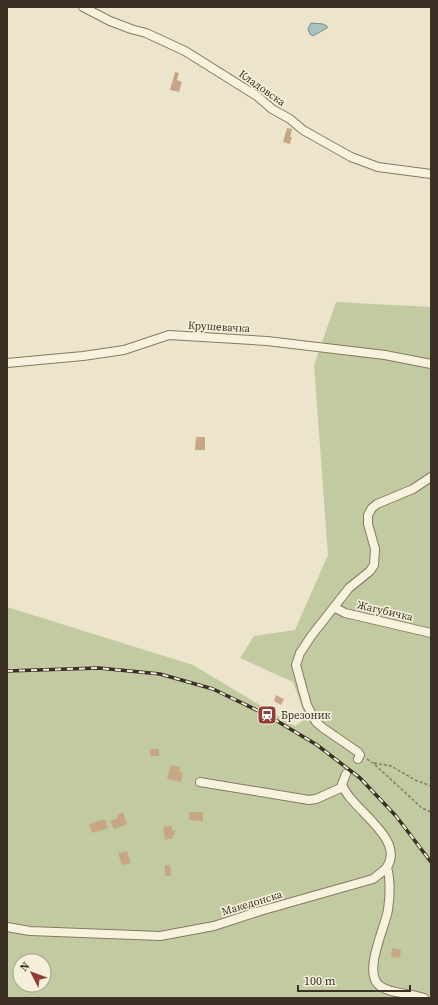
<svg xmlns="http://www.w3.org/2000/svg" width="438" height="1005" viewBox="0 0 438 1005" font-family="'Source Serif 4',serif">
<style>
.green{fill:#c1caa0;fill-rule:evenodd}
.water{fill:#abc1bd;stroke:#728f8b}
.building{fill:#c7a684}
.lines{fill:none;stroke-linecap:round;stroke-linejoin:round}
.minor-casing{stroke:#887960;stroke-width:10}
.path{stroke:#887960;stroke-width:1.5;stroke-dasharray:3 2;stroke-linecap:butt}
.minor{stroke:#f7f2de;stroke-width:8}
.rail-casing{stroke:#3a3023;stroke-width:3.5}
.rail{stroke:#f4efda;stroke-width:2;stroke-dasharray:6;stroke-linecap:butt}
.labels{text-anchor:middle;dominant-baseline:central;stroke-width:3.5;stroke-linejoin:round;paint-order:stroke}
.street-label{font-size:11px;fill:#3a3023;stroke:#f4efda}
.poi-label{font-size:11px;fill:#3a3023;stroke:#f4efda;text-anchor:start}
</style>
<rect width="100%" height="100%" fill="#ece5cb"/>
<path class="green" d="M336 302 431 307V998H7V607L193 665 295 726 306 718 293 682 240 658 254 636 295 630 328 555 314 365ZM20 961H44V985H20Z"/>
<polygon class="water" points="311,23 323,24 327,26 327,28 313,36 310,34 308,29"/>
<g class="building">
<polygon points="175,72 179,73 177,80 182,82 179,92 170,90"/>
<polygon points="287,128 292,129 290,137 292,137 290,144 283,142"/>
<polygon points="196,437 205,437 205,450 195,450"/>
<polygon points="276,695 284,699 281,705 274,701"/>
<rect x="150" y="749" width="9" height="7"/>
<polygon points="171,765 180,767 179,772 183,773 181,782 167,779"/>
<polygon points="123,812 127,824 114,829 110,821 118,818 117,815"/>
<polygon points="189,812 203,812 203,821 189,820"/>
<polygon points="105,819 108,828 92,833 89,824"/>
<polygon points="172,826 172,831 175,830 175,835 173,835 173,838 165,840 163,827"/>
<polygon points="127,851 131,863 122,865 118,853"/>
<polygon points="165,865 170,865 171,876 165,876"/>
<polygon points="392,948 401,950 400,958 391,957"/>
</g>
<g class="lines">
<g class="minor-casing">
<g id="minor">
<polyline points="83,7 110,21 131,29 146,33 185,51 257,96 272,109 290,119 303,130 351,157 378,167 431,174"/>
<polyline points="7,363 83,356 124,350 169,335 267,341 385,355 431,364"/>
<polyline points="334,607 345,613 431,633"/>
<polyline points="358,759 360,755 358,752 323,728 316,722 307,705 296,665 300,653 312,635 349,588 370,571 374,565 375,549 368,524 368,515 372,508 377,504 413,489 431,477"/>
<polyline points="200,782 309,800 316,799 343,787"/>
<path d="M387 867C391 881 390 896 388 910 385 928 362 973 380 986 391 994 411 993 424 998"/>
<path d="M7 927 30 931 160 936 214 926 260 911 373 879C378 875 384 871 387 867 406 838 349 808 342 784L346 774"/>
</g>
</g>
<g class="path">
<polyline points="367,759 373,763 422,808 431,812"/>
<polyline points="374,763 391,766 415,780 431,786"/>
</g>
<use href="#minor" class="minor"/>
<g class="rail-casing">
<polyline id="rail" points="7,671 99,668 160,674 213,689 267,715 317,745 360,778 396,816 431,862"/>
</g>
<use href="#rail" class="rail"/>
</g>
<defs>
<g id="station-square" transform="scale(1)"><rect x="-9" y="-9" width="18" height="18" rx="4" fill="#923d35" stroke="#f4efda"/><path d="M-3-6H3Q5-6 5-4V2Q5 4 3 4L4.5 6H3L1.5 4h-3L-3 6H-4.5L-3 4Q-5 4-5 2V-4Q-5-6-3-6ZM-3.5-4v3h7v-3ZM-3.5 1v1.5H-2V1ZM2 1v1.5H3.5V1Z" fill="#fff"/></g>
</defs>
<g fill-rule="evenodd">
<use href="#station-square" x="267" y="715"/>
</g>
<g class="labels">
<g class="street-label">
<text transform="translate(262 88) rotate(35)">Кладовска</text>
<text transform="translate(219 327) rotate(3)">Крушевачка</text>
<text transform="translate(385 611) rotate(13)">Жагубичка</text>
<text transform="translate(252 903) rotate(-17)">Македонска</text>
</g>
<g class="poi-label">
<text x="281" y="715">Брезоник</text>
</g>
</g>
<rect width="438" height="1005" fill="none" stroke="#3a3023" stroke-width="16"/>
<g transform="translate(32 973) rotate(312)"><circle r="19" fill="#f4efda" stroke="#aaa391"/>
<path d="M0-3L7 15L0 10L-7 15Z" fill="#923d35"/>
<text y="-6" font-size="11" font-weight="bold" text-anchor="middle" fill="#3a3023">N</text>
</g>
<path d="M298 985v6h112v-6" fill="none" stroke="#3a3023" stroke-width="2"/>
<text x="304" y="985" font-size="12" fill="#3a3023" stroke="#f4efda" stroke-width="3" paint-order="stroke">100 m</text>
</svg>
